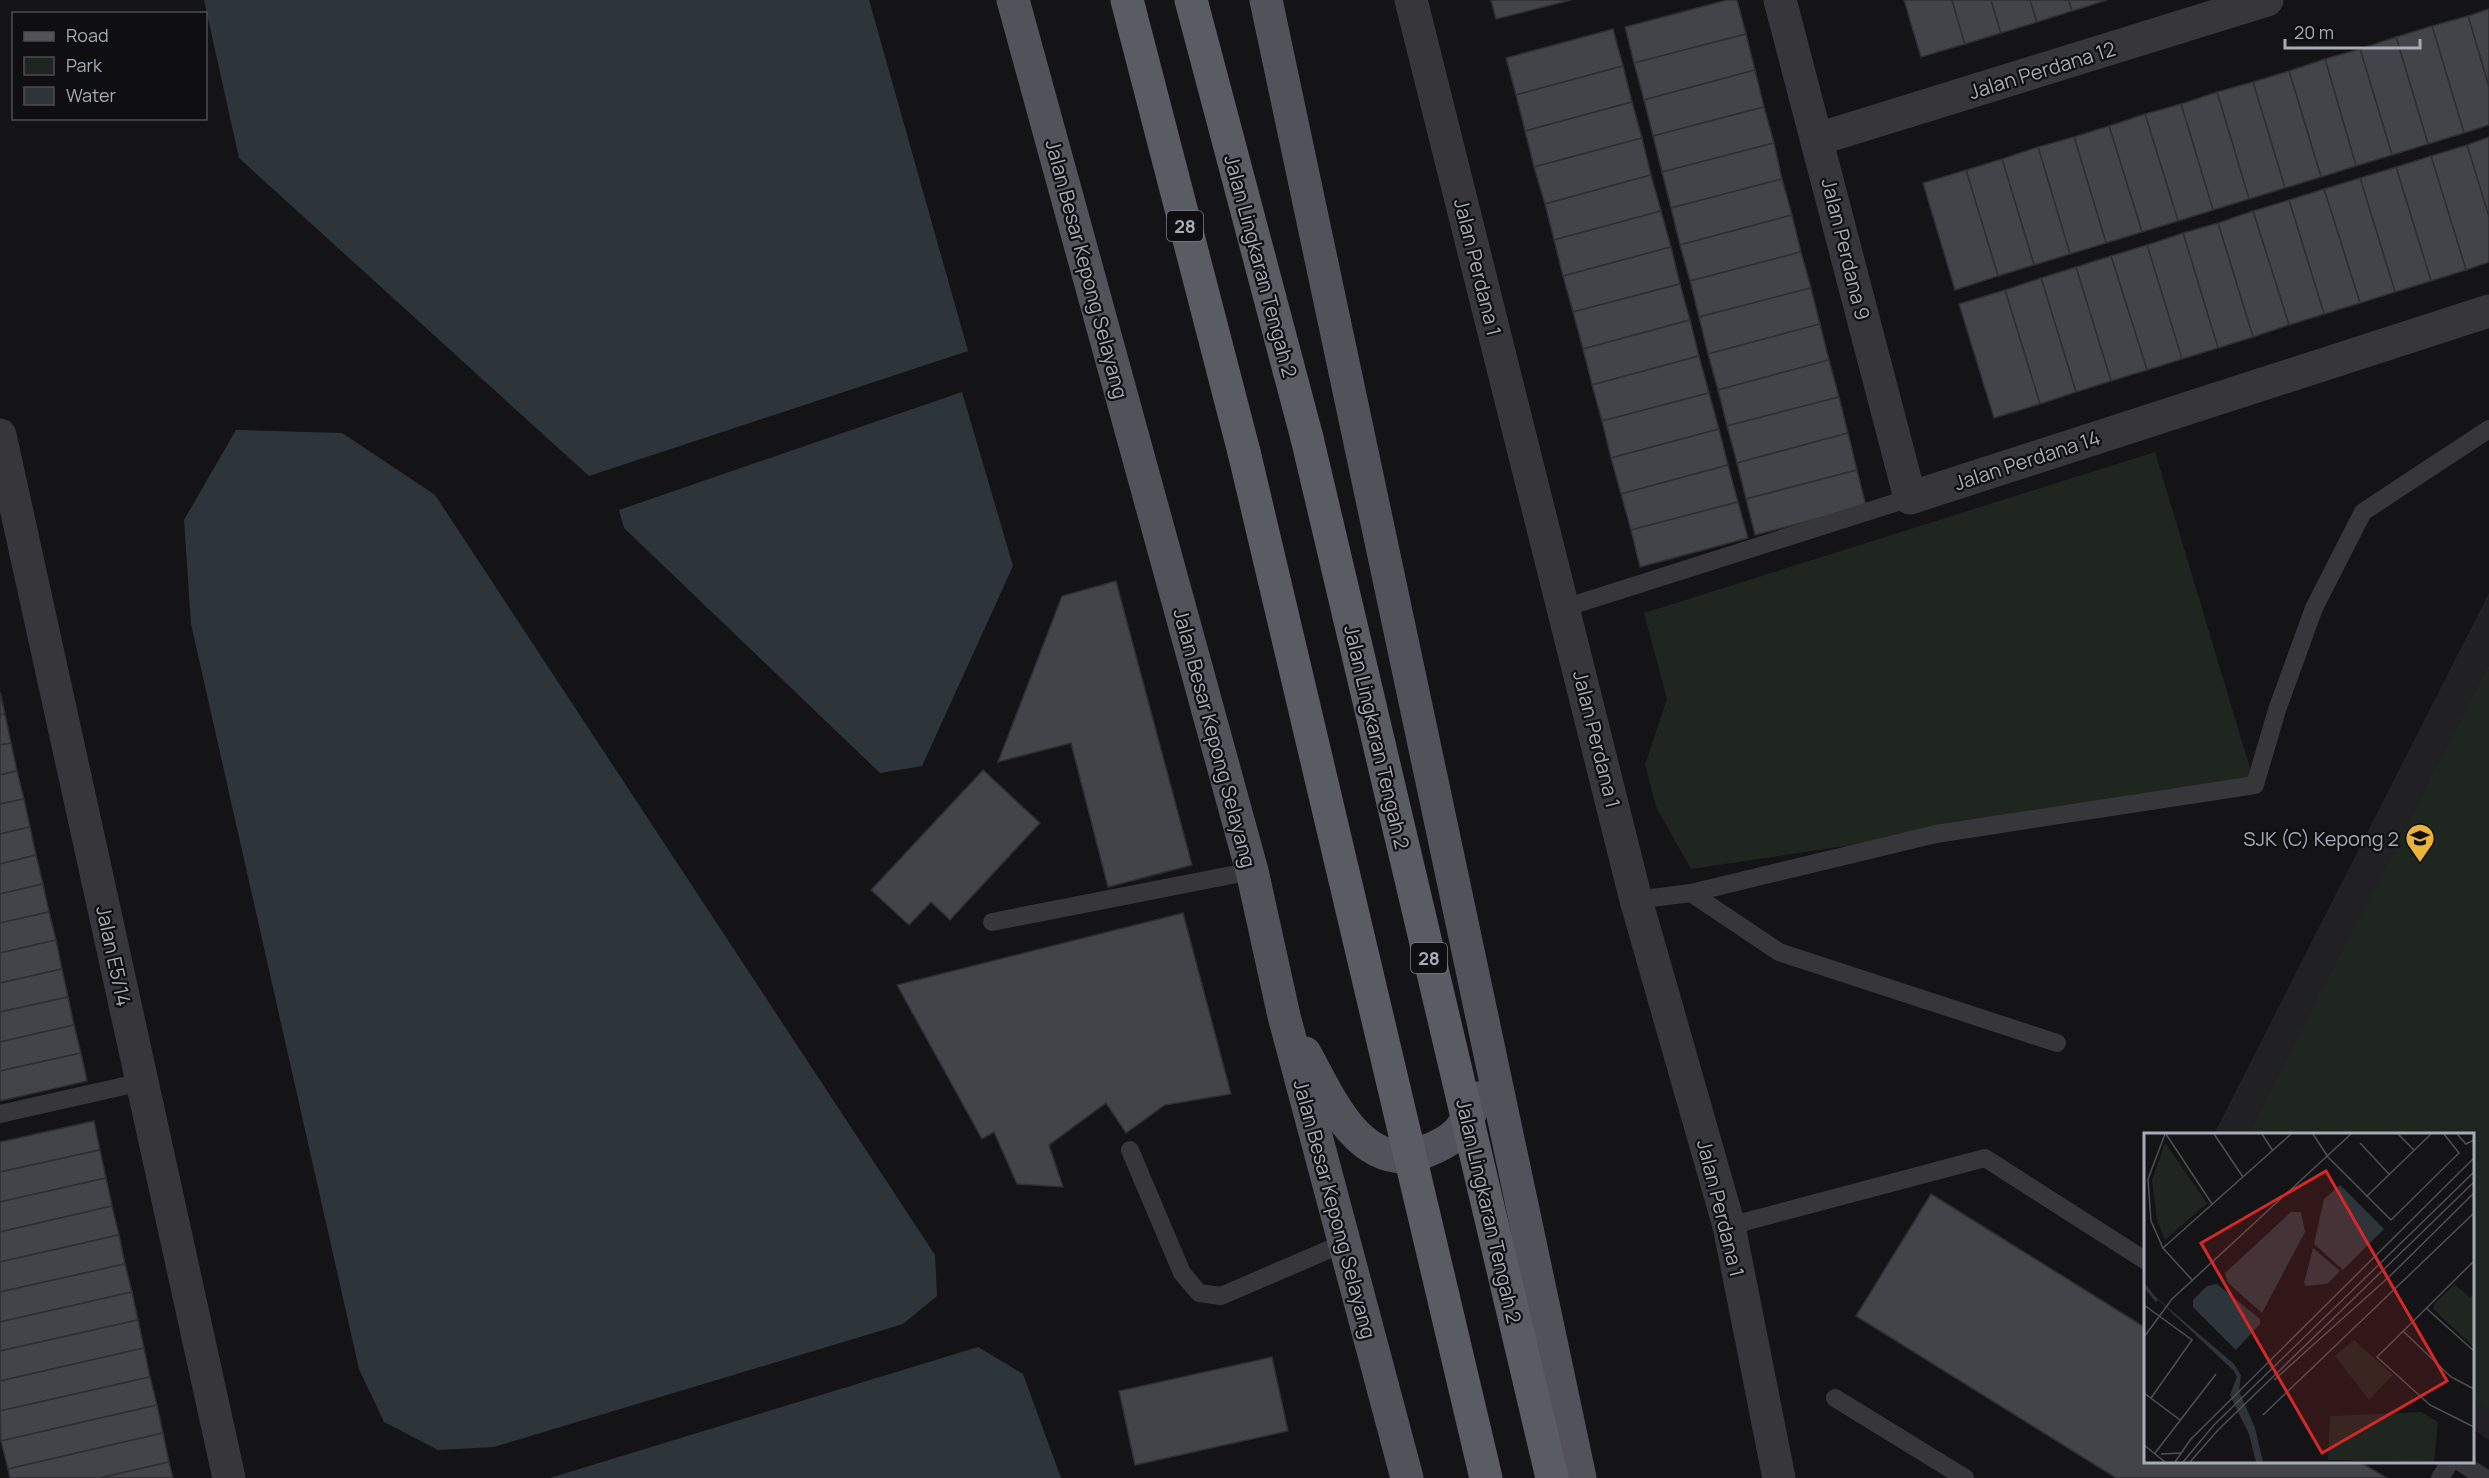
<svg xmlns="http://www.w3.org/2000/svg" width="2489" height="1478" viewBox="0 0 2489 1478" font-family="Manrope,sans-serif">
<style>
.built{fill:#212023}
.green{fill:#1f2620}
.water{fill:#2d353b}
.building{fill:#434449;stroke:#2f2e32;stroke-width:1.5}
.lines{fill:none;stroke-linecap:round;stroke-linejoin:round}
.service{stroke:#36363b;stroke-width:18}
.minor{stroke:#36363b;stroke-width:33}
.primary{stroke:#52535a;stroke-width:33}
.trunk{stroke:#5a5c63;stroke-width:33}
.trunk-bridge{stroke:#5a5c63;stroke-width:33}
.labels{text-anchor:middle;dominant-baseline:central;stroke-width:4.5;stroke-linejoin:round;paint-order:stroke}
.shield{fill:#0f0f11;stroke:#797c84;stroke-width:1.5}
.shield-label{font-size:18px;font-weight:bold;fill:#a7abb6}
.street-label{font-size:20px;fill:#a7abb6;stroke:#0f0f11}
.poi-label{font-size:20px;fill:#a7abb6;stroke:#0f0f11;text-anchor:end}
.inset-river{fill:none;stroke:#2d353b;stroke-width:3}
.inset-road{fill:none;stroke:#4f5056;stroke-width:1.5}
.view{fill:#d62828;fill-opacity:0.15;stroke:#d62828;stroke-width:3}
.inset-edge{fill:none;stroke:#a7abb6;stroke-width:3}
</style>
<rect width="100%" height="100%" fill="#141416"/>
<polygon class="built" points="2489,593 2489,1440 2473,1429 2472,1134 2214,1134"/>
<g class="green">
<polygon points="2155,452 2255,785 1691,869 1657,809 1645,765 1667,699 1644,613"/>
<polygon points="2489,665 2489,1411 2473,1400 2472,1134 2248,1134"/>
</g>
<g class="water">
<polygon points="204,0 869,0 968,351 589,476 239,158"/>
<polygon points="962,392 1013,566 922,766 880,773 624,528 619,510"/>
<polygon points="236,430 342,433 435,495 935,1255 937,1296 903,1324 494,1447 438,1450 384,1422 359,1369 191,624 184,520"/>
<polygon points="978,1347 1023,1374 1061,1478 550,1478"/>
</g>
<g class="building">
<polygon points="1491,0 1571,0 1496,19"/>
<polygon points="1727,0 1737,0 1746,34 1634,63 1625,27"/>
<polygon points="1904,0 1952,0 1965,44 1921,57"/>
<polygon points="1952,0 1991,0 2001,33 1965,44"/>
<polygon points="1991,0 2030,0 2037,22 2001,33"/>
<polygon points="2030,0 2069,0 2072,11 2037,22"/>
<polygon points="2069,0 2107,0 2072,11"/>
<polygon points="2489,9 2489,87 2468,16"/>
<polygon points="2468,16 2489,87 2489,125 2464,133 2432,26"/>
<polygon points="2432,26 2464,133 2428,144 2396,37"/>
<polygon points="1613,29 1623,66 1516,95 1506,58"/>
<polygon points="1746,34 1755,70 1644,100 1634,63"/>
<polygon points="2396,37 2428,144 2392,155 2360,49"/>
<polygon points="2360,49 2392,155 2356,166 2325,59"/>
<polygon points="2325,59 2356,166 2321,177 2289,71"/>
<polygon points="1623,66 1632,102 1525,131 1516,95"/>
<polygon points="1755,70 1764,107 1653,136 1644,100"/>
<polygon points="2289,71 2321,177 2285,188 2253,82"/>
<polygon points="2253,82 2285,188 2249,199 2217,92"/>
<polygon points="2217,92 2249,199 2213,210 2181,104"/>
<polygon points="1632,102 1642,138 1534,167 1525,131"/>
<polygon points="2181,104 2213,210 2178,221 2145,114"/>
<polygon points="1764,107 1774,143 1662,172 1653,136"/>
<polygon points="2145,114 2178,221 2142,232 2109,126"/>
<polygon points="2109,126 2142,232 2106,243 2074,137"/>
<polygon points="2074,137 2106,243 2070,254 2038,147"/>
<polygon points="2489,137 2489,217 2467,145"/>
<polygon points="1642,138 1651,175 1545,204 1534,167"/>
<polygon points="1774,143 1782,179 1671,208 1662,172"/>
<polygon points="2467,145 2489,217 2489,262 2466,270 2431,156"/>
<polygon points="2038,147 2070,254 2034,265 2002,159"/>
<polygon points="2431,156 2466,270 2431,281 2396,167"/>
<polygon points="2002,159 2034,265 1998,276 1966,170"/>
<polygon points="2396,167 2431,281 2395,292 2360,178"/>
<polygon points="1966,170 1998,276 1955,290 1923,183"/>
<polygon points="1651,175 1661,211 1554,240 1545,204"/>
<polygon points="2360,178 2395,292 2360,303 2324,189"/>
<polygon points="1782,179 1792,215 1680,245 1671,208"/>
<polygon points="2324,189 2360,303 2324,314 2289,200"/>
<polygon points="2289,200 2324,314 2289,325 2253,211"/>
<polygon points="1661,211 1671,247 1563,276 1554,240"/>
<polygon points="2253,211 2289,325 2253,337 2218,223"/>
<polygon points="1792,215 1801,252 1690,281 1680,245"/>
<polygon points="2218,223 2253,337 2218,348 2183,233"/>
<polygon points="2183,233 2218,348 2182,359 2147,245"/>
<polygon points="2147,245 2182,359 2147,370 2111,256"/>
<polygon points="1671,247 1680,284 1573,312 1563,276"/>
<polygon points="1801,252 1811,288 1699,317 1690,281"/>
<polygon points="2111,256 2147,370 2111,381 2076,267"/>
<polygon points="2076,267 2111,381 2076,392 2041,278"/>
<polygon points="2041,278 2076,392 2040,404 2005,290"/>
<polygon points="1680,284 1690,320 1583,349 1573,312"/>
<polygon points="1811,288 1820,324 1708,354 1699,317"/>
<polygon points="2005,290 2040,404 1994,418 1959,304"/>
<polygon points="1690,320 1699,356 1592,385 1583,349"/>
<polygon points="1820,324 1829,360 1718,390 1708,354"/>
<polygon points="1699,356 1709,393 1602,421 1592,385"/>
<polygon points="1829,360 1839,397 1727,426 1718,390"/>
<polygon points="1709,393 1719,429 1611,458 1602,421"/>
<polygon points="1839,397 1848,433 1737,463 1727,426"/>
<polygon points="1719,429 1728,465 1621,494 1611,458"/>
<polygon points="1848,433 1857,470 1746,499 1737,463"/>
<polygon points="1728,465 1738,502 1631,530 1621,494"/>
<polygon points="1857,470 1866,506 1755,535 1746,499"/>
<polygon points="1738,502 1748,538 1640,567 1631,530"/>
<polygon points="1116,581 1192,865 1108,887 1071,743 998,762 1062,596"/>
<polygon points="0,692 5,714 0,715"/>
<polygon points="5,714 11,743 0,745 0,715"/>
<polygon points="11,743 17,771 0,775 0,745"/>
<polygon points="983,770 1040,823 950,920 931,902 909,925 871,890"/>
<polygon points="17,771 24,799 0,804 0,775"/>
<polygon points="24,799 30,827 0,834 0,804"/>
<polygon points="30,827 36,855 0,864 0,834"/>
<polygon points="36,855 43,884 0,894 0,864"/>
<polygon points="43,884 49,912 0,923 0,894"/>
<polygon points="49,912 56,940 0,953 0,923"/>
<polygon points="1183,913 1231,1094 1165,1105 1126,1133 1106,1103 1049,1145 1063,1187 1017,1184 994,1132 982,1139 897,985"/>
<polygon points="56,940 62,969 0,983 0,953"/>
<polygon points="62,969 68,997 0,1012 0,983"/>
<polygon points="68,997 74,1025 0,1042 0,1012"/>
<polygon points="74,1025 81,1053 0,1071 0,1042"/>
<polygon points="81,1053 87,1081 0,1101 0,1071"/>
<polygon points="94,1121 100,1150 0,1172 0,1142"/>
<polygon points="100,1150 106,1178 0,1202 0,1172"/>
<polygon points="106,1178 112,1206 0,1232 0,1202"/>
<polygon points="1931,1194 2146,1328 2146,1462 2360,1462 2387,1478 2116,1478 1856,1316"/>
<polygon points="112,1206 119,1235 0,1262 0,1232"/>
<polygon points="119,1235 125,1264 0,1292 0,1262"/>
<polygon points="125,1264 132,1292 0,1322 0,1292"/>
<polygon points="132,1292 138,1320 0,1351 0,1322"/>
<polygon points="138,1320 144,1348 0,1381 0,1351"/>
<polygon points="144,1348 150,1377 0,1411 0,1381"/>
<polygon points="1272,1357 1288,1431 1135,1465 1119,1391"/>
<polygon points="150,1377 157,1405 1,1441 0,1411"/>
<polygon points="157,1405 163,1433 8,1469 1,1441"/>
<polygon points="163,1433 169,1462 100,1478 10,1478 8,1469"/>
<polygon points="169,1462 173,1478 100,1478"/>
</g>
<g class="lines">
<g class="service">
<polyline points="1564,608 1910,498"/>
<polyline points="1691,893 1779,952 2057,1043"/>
<polyline points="1636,900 1691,893 1936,834 2255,785 2277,710 2314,608 2363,512 2489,429"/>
<polyline points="992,922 1252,871"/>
<polyline points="0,1114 142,1082"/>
<polyline points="1130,1150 1182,1273 1199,1293 1221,1296 1344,1243"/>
<polyline points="1729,1226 1985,1158 2146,1261"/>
<polyline points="1835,1398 1965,1478"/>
<polyline points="2460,1462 2485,1478"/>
<polyline points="2440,1478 2450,1462"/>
</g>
<g class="minor">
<polyline points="1411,0 1636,900 1729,1226 1779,1478"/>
<polyline points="1780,0 1910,498 2489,311"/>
<polyline points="1818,139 2267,0"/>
<polyline points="0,435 229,1478"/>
</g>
<g class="primary">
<polyline points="1013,0 1252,871 1284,1016 1407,1478"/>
<polyline points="1266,0 1580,1478"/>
<path d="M1305 1053C1327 1092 1353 1159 1407 1157 1412 1157 1419 1153 1424 1152 1458 1139 1464 1129 1477 1098"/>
</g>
<g class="trunk">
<polyline points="1127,0 1244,452"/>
<polyline points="1191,0 1307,438"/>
</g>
<g class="trunk-bridge">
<polyline points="1307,438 1552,1478"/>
<polyline points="1244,452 1486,1478"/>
</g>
</g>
<defs>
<g id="school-pin" transform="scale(1.5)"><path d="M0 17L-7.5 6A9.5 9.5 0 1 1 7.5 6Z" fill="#eab339" stroke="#0f0f11"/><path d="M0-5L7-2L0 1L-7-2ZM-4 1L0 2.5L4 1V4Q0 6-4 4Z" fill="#111"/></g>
</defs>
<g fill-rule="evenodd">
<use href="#school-pin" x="2420" y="838"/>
</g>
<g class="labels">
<g class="shield">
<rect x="1167" y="211" width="36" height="30" rx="4.5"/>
<rect x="1411" y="943" width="36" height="30" rx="4.5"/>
</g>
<g class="shield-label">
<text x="1185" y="226">28</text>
<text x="1429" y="958">28</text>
</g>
<g class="street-label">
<text transform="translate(2042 70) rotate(-17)">Jalan Perdana 12</text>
<text transform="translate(1846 249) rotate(76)">Jalan Perdana 9</text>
<text transform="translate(1261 266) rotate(75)">Jalan Lingkaran Tengah 2</text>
<text transform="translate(1478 267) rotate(76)">Jalan Perdana 1</text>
<text transform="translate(1087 269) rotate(75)">Jalan Besar Kepong Selayang</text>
<text transform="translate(2027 460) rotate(-18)">Jalan Perdana 14</text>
<text transform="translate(1377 737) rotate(77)">Jalan Lingkaran Tengah 2</text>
<text transform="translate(1215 738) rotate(75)">Jalan Besar Kepong Selayang</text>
<text transform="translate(1597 739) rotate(76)">Jalan Perdana 1</text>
<text transform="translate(114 956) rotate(78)">Jalan E5/14</text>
<text transform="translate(1721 1208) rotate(76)">Jalan Perdana 1</text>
<text transform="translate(1335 1209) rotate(75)">Jalan Besar Kepong Selayang</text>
<text transform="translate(1489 1211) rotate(77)">Jalan Lingkaran Tengah 2</text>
</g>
<g class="poi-label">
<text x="2399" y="838">SJK (C) Kepong 2</text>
</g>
</g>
<g transform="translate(2144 1133)">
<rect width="330" height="330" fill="#141416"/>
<path d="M21 10 63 70 21 107 13 87 8 47ZM311 151 326 165 330 161V214L290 177V171ZM210 207 249 242 225 267 191 223ZM277 279 294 289 290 329 184 327 186 283Z" fill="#1f2620"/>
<path d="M196 52 240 96 199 137 170 111 180 66ZM147 79H157L161 99 118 180 84 150 81 140ZM169 115 196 138 183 151 162 153 160 150ZM73 151 116 186V191L92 217 49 174V167L63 153ZM7 160 90 231 97 242 95 258 111 295 119 329H112L105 301 86 262 93 244 90 238Z" fill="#2d353b"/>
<path class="inset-river" d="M0 152 13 168"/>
<path class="inset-road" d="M21 1 4 46 7 88 19 115 49 148M22 1 68 71M70 1 99 44M118 1 129 18M169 1 184 24 247 87 315 20 300 1M254 1 270 17M313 1 322 11 330 7M216 10 245 41M222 64 287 1M19 115 147 1M330 128 233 224 286 272 330 294M0 172 48 207 7 265M282 175 330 218M259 198 307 244 330 256M0 204 28 166 207 1M130 247 246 143 330 60M0 260 36 287M119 282 330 80M0 312 21 329M11 320 72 241M17 321 37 320M31 329 47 306 330 25M39 329 70 292 330 39M46 329 74 297 330 49"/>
<path class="view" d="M182 38 303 248 178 320 57 110Z"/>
<rect width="330" height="330" class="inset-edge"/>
</g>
<rect x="12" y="12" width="195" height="108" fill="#0f0f11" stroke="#4c4d53" stroke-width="1.5"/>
<rect x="24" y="32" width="30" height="9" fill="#52535a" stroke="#4c4d53" stroke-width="1.5"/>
<text x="66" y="42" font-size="18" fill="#a7abb6">Road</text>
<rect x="24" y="57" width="30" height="18" fill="#1f2620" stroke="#4c4d53" stroke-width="1.5"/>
<text x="66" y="72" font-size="18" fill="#a7abb6">Park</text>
<rect x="24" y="87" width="30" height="18" fill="#2d353b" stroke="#4c4d53" stroke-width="1.5"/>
<text x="66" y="102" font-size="18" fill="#a7abb6">Water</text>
<path d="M2285 39v9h135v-9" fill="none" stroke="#a7abb6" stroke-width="3"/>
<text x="2294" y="39" font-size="18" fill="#a7abb6" stroke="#0f0f11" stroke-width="4.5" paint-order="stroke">20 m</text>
</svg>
